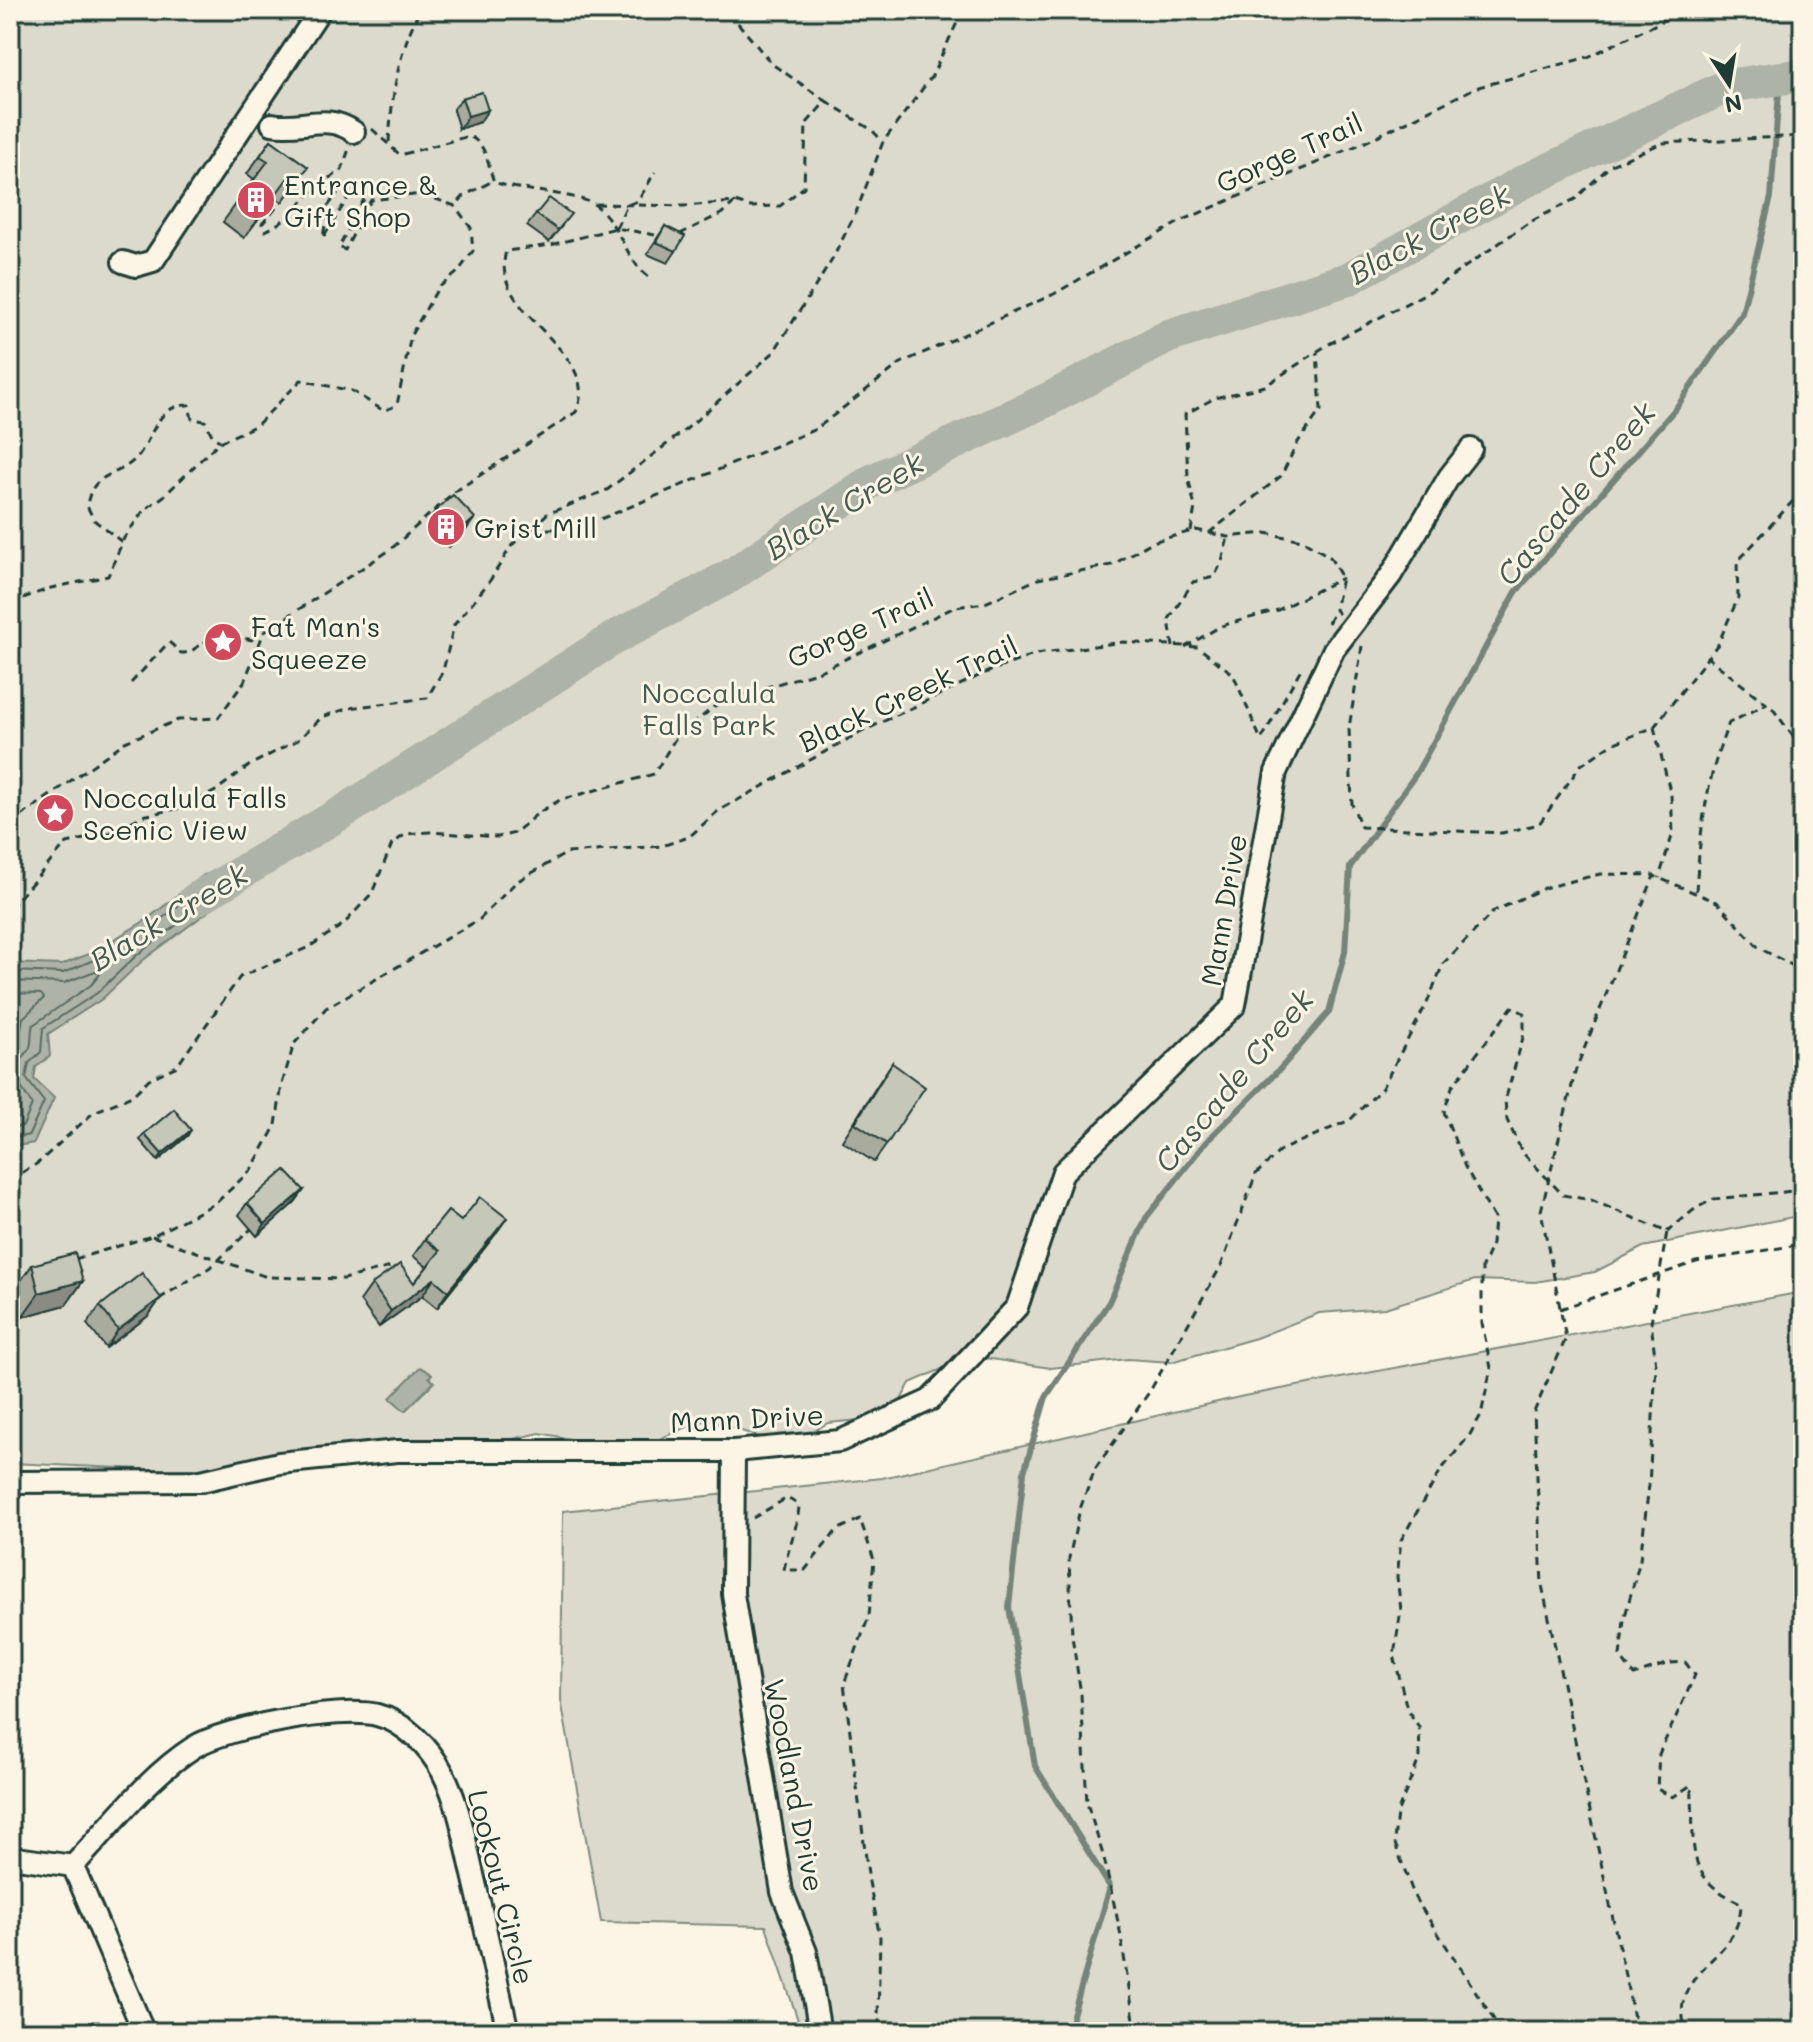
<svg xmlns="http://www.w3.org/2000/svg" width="1813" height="2042" viewBox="0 0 1813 2042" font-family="Mali,sans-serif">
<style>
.green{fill:#dcdacc;stroke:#7e8c80;stroke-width:2}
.water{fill:#aeb3a7;stroke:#758479;stroke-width:2}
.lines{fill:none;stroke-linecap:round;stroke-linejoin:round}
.shore{stroke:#586c62;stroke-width:2}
.stream{stroke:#758479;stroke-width:6}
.river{stroke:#aeb3a7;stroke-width:34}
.minor-casing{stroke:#1f3d34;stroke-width:26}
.path{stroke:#1f3d34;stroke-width:3;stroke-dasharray:8 6;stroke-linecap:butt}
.minor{stroke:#fcf5e5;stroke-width:20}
.wall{fill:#a9ab9f;stroke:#1f3d34;stroke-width:2}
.shaded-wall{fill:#8a8b82;stroke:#1f3d34;stroke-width:2}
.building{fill:#c5c7b9;stroke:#1f3d34;stroke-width:2}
.labels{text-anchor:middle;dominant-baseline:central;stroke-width:6;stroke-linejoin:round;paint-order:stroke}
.street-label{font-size:28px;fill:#1f3d34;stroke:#fcf5e5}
.poi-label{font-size:28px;fill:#1f3d34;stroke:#fcf5e5;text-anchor:start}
.park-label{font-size:28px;fill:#455c52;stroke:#fcf5e5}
.water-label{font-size:30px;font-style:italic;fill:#435a51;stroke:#fcf5e5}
</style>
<rect width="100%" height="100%" fill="#fcf5e5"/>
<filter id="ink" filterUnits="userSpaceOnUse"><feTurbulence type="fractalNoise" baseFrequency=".0125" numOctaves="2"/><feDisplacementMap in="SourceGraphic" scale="16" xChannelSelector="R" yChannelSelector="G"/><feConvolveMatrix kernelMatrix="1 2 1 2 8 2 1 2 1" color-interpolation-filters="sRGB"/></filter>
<g filter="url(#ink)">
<g class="green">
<polygon points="10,10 1803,10 1803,1215 1643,1247 1595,1272 1535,1282 1475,1280 1385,1308 1319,1313 1256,1338 1171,1362 1128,1359 1051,1368 971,1356 910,1383 892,1417 828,1423 787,1446 711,1421 699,1422 631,1451 540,1433 459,1451 279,1463 276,1452 232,1473 10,1463"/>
<polygon points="1803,1292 1803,2032 802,2032 766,1926 601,1922 561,1700 563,1511 882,1478 1244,1396"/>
</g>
<g class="water">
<polygon points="241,865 226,898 142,961 102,999 48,1034 50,1056 36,1067 34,1079 54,1098 34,1143 10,1147 10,963 62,965 93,952 146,920 204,875"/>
<polygon points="420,1367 432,1374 429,1377 434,1382 405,1411 390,1398"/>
</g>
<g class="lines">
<g class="shore">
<polyline points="10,971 63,973 96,959 151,927 208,883 223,882 219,893 137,955 97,993 43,1028 41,1052 29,1063 26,1078 44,1102 29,1135 10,1139"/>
<path d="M10 981 64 983 95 971 100 974 91 985 33 1025C30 1032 33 1044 29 1049 6 1082 17 1076 32 1105L23 1126 10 1128"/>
<polyline points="10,993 41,994 44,998 23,1018 18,1042 10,1052"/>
</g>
<polyline class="stream" points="1068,2032 1110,1887 1035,1766 1009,1607 1024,1472 1046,1397 1109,1302 1146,1218 1205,1143 1281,1068 1329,1012 1345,952 1350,867 1416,774 1516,592 1676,408 1742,313 1771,197 1780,79"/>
<polyline class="river" points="195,900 348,809 614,638 730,576 870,482 1049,399 1169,336 1348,279 1521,183 1727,86 1803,75"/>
<g class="minor-casing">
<g id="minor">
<path d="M272 124C302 130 326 112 354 132"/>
<polyline points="123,262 136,266 153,261 320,10"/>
<polyline points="734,1451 733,1594 782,1892 806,1952 820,2032"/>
<polyline points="10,1482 201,1481 279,1463 397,1451 734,1451 840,1441 930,1400 1017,1307 1063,1172 1235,1005 1276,772 1334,649 1391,575 1449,477 1471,449"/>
<polyline points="10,1857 73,1866 144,2032"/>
<path d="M73 1866C110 1827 147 1777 194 1747 226 1727 340 1706 377 1715 405 1722 430 1748 443 1773 458 1802 464 1835 471 1866 484 1921 496 1977 508 2032"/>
</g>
</g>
<g class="path">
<polyline points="826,101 872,130 883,142"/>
<path d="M372 129 400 155 469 136C488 145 487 164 494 182 518 192 580 192 598 207 620 226 628 264 650 278"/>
<path d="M389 142C392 94 398 52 420 10"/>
<polyline points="323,179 337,194 328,206 323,238 351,193"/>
<polyline points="364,199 339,247 345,250 371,200 422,194 455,206 465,195 493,181"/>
<polyline points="596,204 684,206 735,202 751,207 780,206 804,187 806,124 826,101 772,64 727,10"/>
<path d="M276 208 262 224 265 231C296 218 310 184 341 172L349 149"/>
<polyline points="616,228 627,205 638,201 655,172"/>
<polyline points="680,234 721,214 735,202"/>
<polyline points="533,529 577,529 816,429 901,363 1054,294 1181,221 1363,143 1475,88 1588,57 1685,10"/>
<polyline points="1191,531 1195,507 1188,477 1185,414 1215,398 1265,386 1327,345 1432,290 1528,223 1575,199 1611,165 1662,143 1803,136"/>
<polyline points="1209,533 1281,476 1298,442 1321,410 1317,352"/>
<path d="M122 542 94 520 87 506C92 469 119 479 138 456 154 436 157 404 189 405L192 419 205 421 213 437 220 441"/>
<polyline points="10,603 51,588 108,576 124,538 144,510 164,496 218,443 257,425 301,380 352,391 384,411 397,405 411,335 438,288 458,272 473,251 471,228 455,206"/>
<polyline points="1328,623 1335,610 1339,614"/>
<polyline points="1362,646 1349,728 1352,804 1361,827 1502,833 1539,824 1581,765 1612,744 1654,727 1718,644 1738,598 1737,562 1803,490"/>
<polyline points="1173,647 1169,619 1193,582 1214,577 1222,562 1228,537"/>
<polyline points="1185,647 1221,626 1278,610 1342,578"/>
<polyline points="1706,656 1773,709 1797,742 1803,745"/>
<path d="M131 683 169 642 181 653C194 653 194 647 205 642 218 636 238 636 252 640L257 650"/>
<polyline points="1654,727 1671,795 1673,833 1659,878"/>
<path d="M10 824 125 742 178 720 218 718 244 682 264 632 390 550 453 493 576 412C604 350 488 316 506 251L551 245 616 228 661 236"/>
<path d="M1696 891C1700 833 1706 778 1729 723L1767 704"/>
<polyline points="10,908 67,843 110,833 142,816 181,808 214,792 250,765 298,740 322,717 349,708 427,698 443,671 454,625 489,582 512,545 547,514 607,490 684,431 773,353 832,260 857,210 883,142 932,76 963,10"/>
<polyline points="10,1180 38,1163 94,1112 132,1096 149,1079 177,1066 240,977 309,947 344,924 372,893 392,844 406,834 430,832 498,837 515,833 538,813 560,800 654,774 675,739 721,701 820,671 955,607 985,603 1038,579 1112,565 1152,542 1196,530 1228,537 1265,533 1302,540 1330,557 1342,578 1335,610"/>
<polyline points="1667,1232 1696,1208 1714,1199 1803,1190"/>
<polyline points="152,1236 267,1277 344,1279 391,1267"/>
<polyline points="75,1259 152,1236 216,1203 251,1170 276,1125 282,1084 294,1044 326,1008 480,919 516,882 567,853 662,846 689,837 718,811 859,733 985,673 1036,654 1123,642 1198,647 1233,674 1261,740 1302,667"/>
<polyline points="10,1284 26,1276"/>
<polyline points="159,1299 212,1266 251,1229"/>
<polyline points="1560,1309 1696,1262 1803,1244"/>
<path d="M753 1518 787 1498 799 1505C798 1528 788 1547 784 1570H805L837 1530 860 1519 874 1560 869 1616 844 1684 869 1882 880 1937 878 2018 885 2032"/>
<polyline points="1136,2032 1120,1931 1104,1858 1087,1803 1081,1694 1072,1636 1069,1558 1080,1509 1095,1469 1150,1391 1221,1266 1256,1174 1281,1150 1350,1120 1382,1088 1428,1001 1443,964 1494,911 1544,888 1600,874 1655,875"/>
<path d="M1502 2032 1415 1898 1394 1841 1397 1813 1420 1757 1419 1727 1407 1709 1394 1655 1401 1610 1397 1577 1401 1540 1441 1470 1469 1436 1481 1415 1491 1368 1482 1323V1267L1492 1244 1494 1218 1465 1167 1444 1112 1452 1087 1512 1007 1524 1013V1034L1505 1101 1507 1120 1522 1152 1563 1195 1591 1200 1667 1232 1651 1322 1656 1366 1649 1485 1640 1560 1624 1620 1620 1656 1634 1675 1669 1663 1685 1662 1695 1675 1659 1754 1657 1789 1673 1797 1691 1785C1697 1841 1679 1876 1741 1903 1740 1951 1697 1959 1684 1999 1681 2006 1683 2017 1684 2025L1697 2032"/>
<polyline points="1637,2032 1542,1585 1534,1412 1566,1338 1541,1211 1576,1069 1654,876 1717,902 1759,948 1803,971"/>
</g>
<use href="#minor" class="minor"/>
</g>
<g class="wall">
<polygon points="462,98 480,122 459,129 453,110"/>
<polygon points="271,140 308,167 282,202 275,197 244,238 223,222 254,179 247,174"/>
<polygon points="536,214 562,226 549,242 527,226"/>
<polygon points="665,226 676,251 668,263 647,254"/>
<polygon points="435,511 466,530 449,547 427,524"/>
<polygon points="892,1063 887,1144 874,1162 842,1141 880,1081"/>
<polygon points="144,1134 187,1136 158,1161 140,1140"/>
<polygon points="304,1190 295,1202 257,1236 239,1215 247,1203"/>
<polygon points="461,1221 495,1235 437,1308 422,1296 379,1327 360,1301 372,1284 414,1283 427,1267 413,1256 425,1239"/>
<polygon points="32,1265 83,1281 66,1305 22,1317 15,1289"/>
<polygon points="161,1298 148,1316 106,1348 87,1324 100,1306"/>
</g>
<g class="shaded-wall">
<polygon points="488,110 480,122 459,129 468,116"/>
<polygon points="475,518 466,530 449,547 457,534"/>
<polygon points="191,1130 187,1136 158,1161 162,1154"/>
<polygon points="304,1190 295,1202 257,1236 265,1224"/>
<polygon points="507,1218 495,1235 437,1308 448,1291"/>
<polygon points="434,1279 422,1296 379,1327 391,1311"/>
<polygon points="83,1281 66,1305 22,1317 39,1293"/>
<polygon points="161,1298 148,1316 106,1348 118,1330"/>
</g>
<g class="building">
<polygon points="482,92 488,110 468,116 462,98"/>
<polygon points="271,140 308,167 295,184 287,179 257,220 236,204 268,161 260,156"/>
<polygon points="549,198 571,214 558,230 536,214"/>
<polygon points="665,226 685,236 676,251 656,242"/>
<polygon points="453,495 475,518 457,534 435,511"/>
<polygon points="892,1063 925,1087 887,1144 855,1123"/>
<polygon points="174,1109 191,1130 162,1154 144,1134"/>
<polygon points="285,1170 304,1190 265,1224 247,1203"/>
<polygon points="480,1197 507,1218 448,1291 434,1279 391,1311 372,1284 400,1264 414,1283 440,1251 425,1239 448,1211 461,1221"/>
<polygon points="75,1253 83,1281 39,1293 32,1265"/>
<polygon points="142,1273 161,1298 118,1330 100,1306"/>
</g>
</g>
<defs>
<g id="building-disc" transform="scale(2)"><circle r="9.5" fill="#d1495b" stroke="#fcf5e5"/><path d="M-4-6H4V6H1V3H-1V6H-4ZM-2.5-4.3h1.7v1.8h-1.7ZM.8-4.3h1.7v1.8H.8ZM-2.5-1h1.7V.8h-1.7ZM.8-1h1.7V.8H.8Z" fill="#fff"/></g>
<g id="sight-disc" transform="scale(2)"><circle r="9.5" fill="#d1495b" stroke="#fcf5e5"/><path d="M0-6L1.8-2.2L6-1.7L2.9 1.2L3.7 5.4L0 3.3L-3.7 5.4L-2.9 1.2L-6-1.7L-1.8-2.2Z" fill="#fff"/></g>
</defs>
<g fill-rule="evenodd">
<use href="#building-disc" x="256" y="200"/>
<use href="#building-disc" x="446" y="527"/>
<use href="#sight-disc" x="223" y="642"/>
<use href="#sight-disc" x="55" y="813"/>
</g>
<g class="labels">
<g class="street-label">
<text transform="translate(1289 152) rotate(-24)">Gorge Trail</text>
<text transform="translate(860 627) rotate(-24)">Gorge Trail</text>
<text transform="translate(908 693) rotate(-25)">Black Creek Trail</text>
<text transform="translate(1223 910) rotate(-80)">Mann Drive</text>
<text transform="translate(747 1418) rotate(-3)">Mann Drive</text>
<text transform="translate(795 1785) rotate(79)">Woodland Drive</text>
<text transform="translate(502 1887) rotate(76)">Lookout Circle</text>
</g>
<g class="poi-label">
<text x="284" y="184">Entrance &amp;<tspan x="284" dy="32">Gift Shop</tspan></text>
<text x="474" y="527">Grist Mill</text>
<text x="251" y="626">Fat Man's<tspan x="251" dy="32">Squeeze</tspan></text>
<text x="83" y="797">Noccalula Falls<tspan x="83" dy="32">Scenic View</tspan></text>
</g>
<g class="park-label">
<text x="709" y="692">Noccalula<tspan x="709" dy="32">Falls Park</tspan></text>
</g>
<g class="water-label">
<text transform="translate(1429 233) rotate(-28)">Black Creek</text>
<text transform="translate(1575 493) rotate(-50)">Cascade Creek</text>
<text transform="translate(844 505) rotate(-31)">Black Creek</text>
<text transform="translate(168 916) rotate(-31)">Black Creek</text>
<text transform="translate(1233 1080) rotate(-50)">Cascade Creek</text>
</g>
</g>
<rect width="1813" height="2042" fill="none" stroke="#fcf5e5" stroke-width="40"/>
<rect x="20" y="20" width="1773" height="2002" fill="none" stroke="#1f3d34" stroke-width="3" filter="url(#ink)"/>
<g transform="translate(1729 84) rotate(168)" stroke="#fcf5e5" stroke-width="6" paint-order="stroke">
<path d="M0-6L14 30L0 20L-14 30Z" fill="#1f3d34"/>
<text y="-12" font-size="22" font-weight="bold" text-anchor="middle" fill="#1f3d34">N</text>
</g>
</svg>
